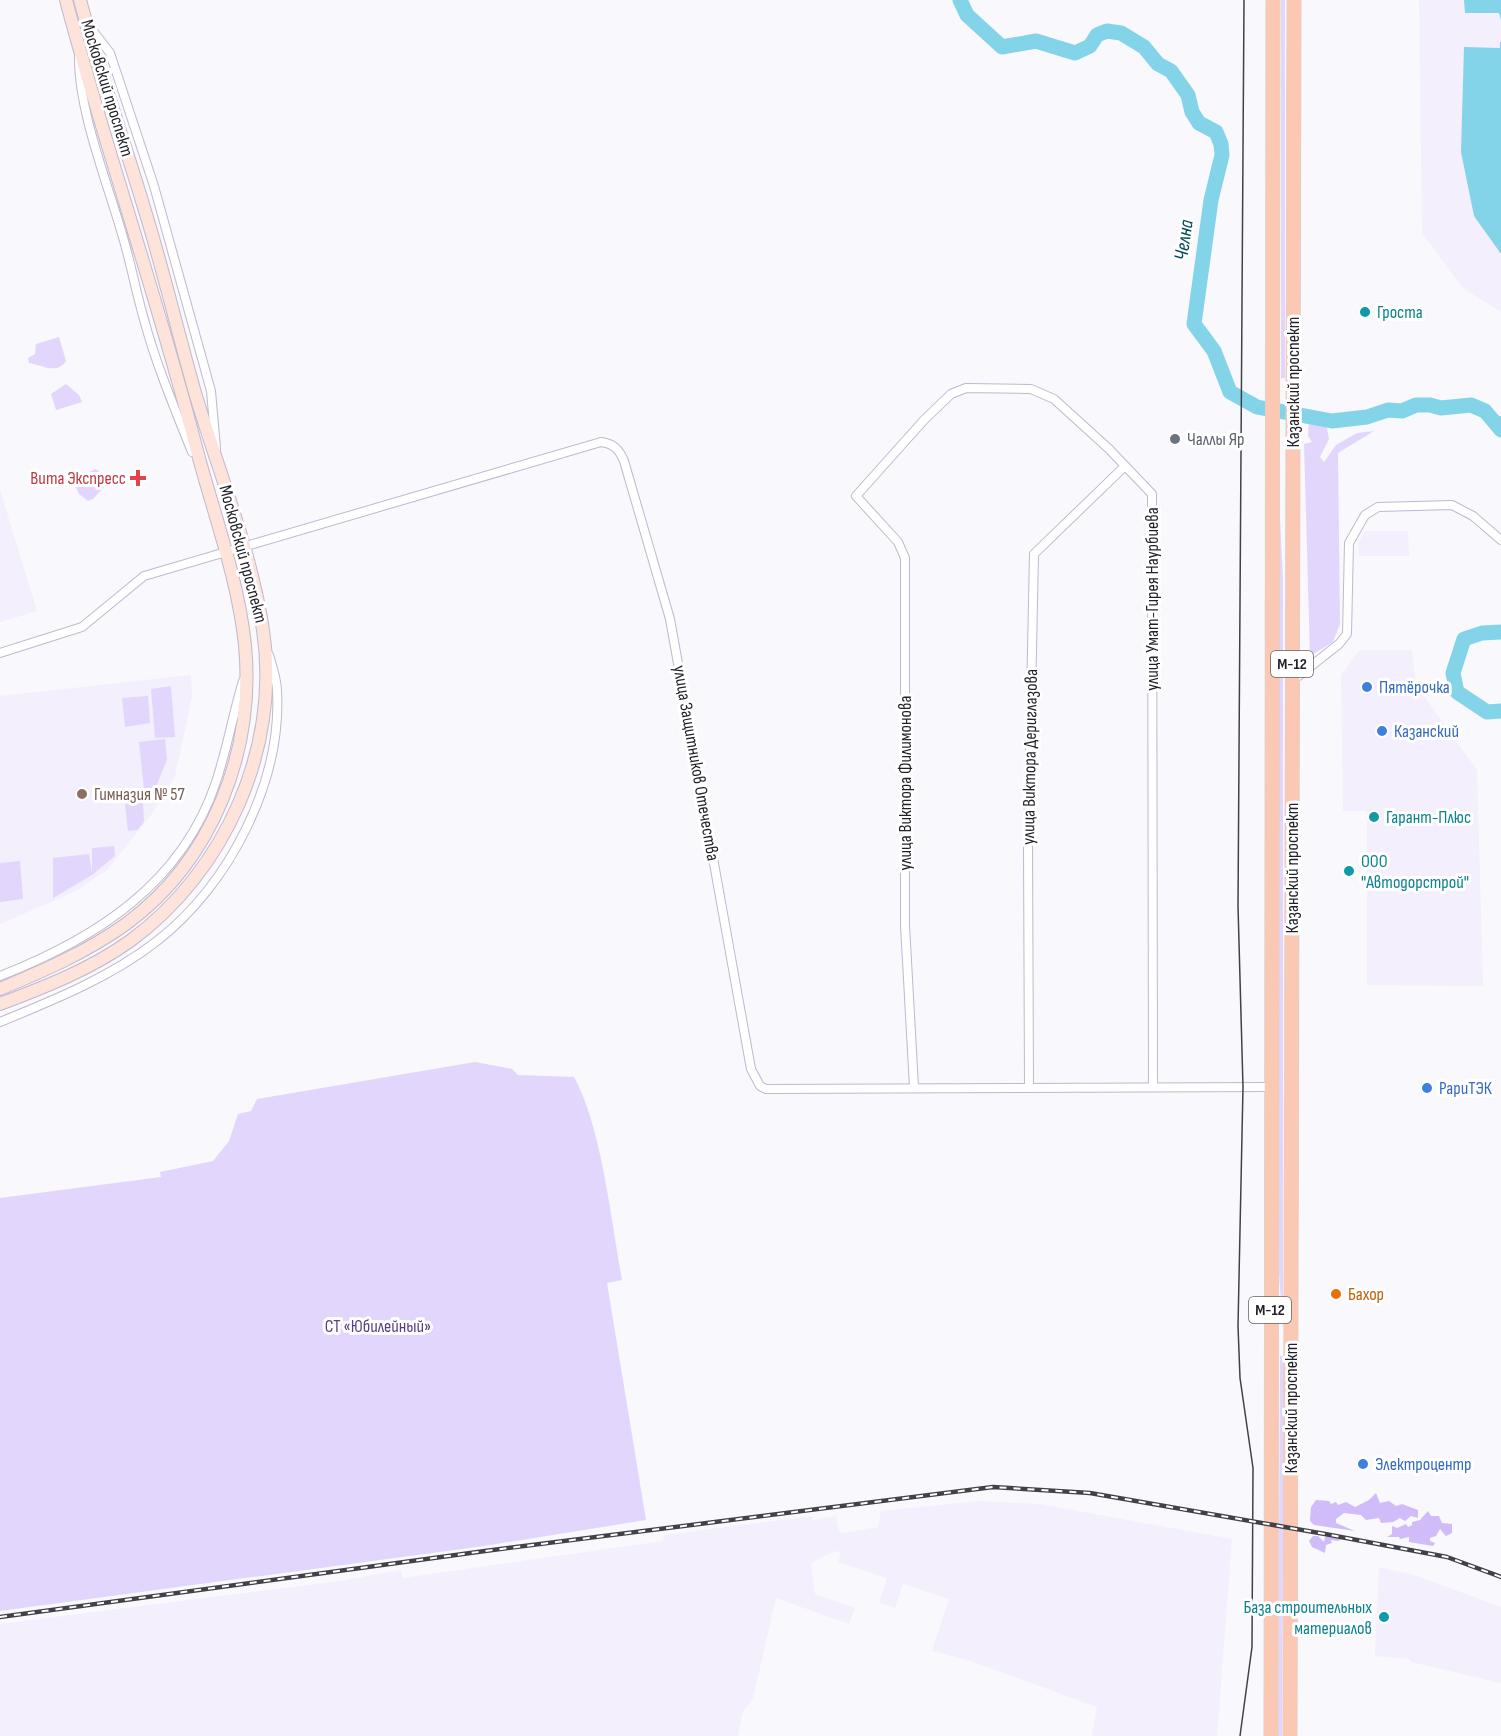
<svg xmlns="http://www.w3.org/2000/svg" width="1501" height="1736" viewBox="0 0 1501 1736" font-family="'Sofia Sans Condensed',sans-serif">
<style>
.built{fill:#f3effc}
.green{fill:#e2d6fd}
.forest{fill:#d0bcf8}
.water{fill:#83d4e9}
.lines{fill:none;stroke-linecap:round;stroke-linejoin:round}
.stream{stroke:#83d4e9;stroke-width:2}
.river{stroke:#83d4e9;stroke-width:15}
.street-casing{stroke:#bfb8cf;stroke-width:10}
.secondary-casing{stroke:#bfb8cf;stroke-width:14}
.primary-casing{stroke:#d3d2d4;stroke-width:15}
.street{stroke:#fff;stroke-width:8}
.secondary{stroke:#fde3d9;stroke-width:12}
.primary{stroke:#fbc8b3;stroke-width:14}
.tram{stroke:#424148;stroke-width:1.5}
.rail-casing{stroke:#424148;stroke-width:4.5}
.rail{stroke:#fff;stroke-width:2;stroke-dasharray:7;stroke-linecap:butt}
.culture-dot{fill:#0f9aa8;stroke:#fff;stroke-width:2}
.worship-dot{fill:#6b7280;stroke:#fff;stroke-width:2}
.health-dot{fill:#e0444e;stroke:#fff;stroke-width:2}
.shop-dot{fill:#3f7fe0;stroke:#fff;stroke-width:2}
.education-dot{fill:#8d6e63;stroke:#fff;stroke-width:2}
.food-dot{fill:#e8710a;stroke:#fff;stroke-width:2}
.labels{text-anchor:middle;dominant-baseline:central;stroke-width:6;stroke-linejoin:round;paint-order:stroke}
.shield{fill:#fff;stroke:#646268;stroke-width:1.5}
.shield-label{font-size:16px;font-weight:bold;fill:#211f27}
.street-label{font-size:18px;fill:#211f27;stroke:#fff}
.culture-label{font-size:18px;fill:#0d838f;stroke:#fff;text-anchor:start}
.worship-label{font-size:18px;fill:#5b616d;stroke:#fff;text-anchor:start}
.health-label{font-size:18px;fill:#be3a42;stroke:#fff;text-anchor:end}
.shop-label{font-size:18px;fill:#366cbe;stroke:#fff;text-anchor:start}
.education-label{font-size:18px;fill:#785e54;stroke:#fff;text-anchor:start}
.food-label{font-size:18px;fill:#c56008;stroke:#fff;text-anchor:start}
.park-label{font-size:18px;fill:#5b3f86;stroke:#fff}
.water-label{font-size:20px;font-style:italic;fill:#004c5b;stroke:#fff}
</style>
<rect width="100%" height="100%" fill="#f9f8fc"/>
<g class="built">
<polygon points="1419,0 1501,0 1501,312 1463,288 1422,233"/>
<polygon points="0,490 37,611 0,622"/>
<polygon points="1365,531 1408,531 1409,556 1359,556 1358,543"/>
<polygon points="1360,650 1412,650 1416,685 1477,770 1483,986 1367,985 1367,811 1343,811 1341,675"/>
<polygon points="191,675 192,697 175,776 153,812 107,870 76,891 0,924 0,696"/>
<polygon points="979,1501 1039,1504 1232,1539 1217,1736 1092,1736 1097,1707 968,1660 932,1651 949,1599 903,1584 895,1608 879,1603 887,1578 838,1562 841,1553 835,1551 811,1563 815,1594 855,1608 849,1624 776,1598 753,1698 743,1712 738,1736 0,1736 0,1624 340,1581 401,1570 403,1578 663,1541 664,1535 812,1516 813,1520 836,1516 839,1531 843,1533 878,1527 881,1511"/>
<polygon points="1379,1567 1417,1576 1501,1607 1501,1683 1411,1662 1410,1659 1375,1656"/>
</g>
<g class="green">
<rect x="1281" y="0" width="4" height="378"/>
<path d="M59 337 66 361C57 375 42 365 29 363L28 358 35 354 36 344Z"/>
<polygon points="66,384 79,395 82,402 56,410 51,394"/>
<polygon points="1309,420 1326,423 1329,439 1320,457 1324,462 1336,445 1357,433 1374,431 1338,453 1340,624 1333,642 1310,656 1304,444 1312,442 1308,436"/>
<polygon points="95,469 99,471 104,487 93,499 88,501 79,494 73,481"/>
<polygon points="1279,498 1283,579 1283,1330 1279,1273"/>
<polygon points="171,686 175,737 155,738 151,689"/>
<polygon points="148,696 150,723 125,727 122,698"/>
<polygon points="165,739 167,759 156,787 144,789 139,742"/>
<polygon points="143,803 144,822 137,830 128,831 125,804"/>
<polygon points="114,846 115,856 92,875 53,898 53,858 89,854 92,872 92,848"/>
<polygon points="20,861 23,899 0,902 0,863"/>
<path d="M475 1062 512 1069 518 1075 574 1077C602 1128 611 1221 622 1280L607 1283 646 1520 484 1546 0 1611V1198L161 1177 160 1172 213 1161 229 1141 238 1114 251 1111 257 1099Z"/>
<polygon points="1280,1356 1284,1356 1282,1736 1278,1736"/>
</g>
<g class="forest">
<polygon points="1376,1493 1380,1503 1389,1501 1396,1506 1402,1504 1418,1510 1418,1518 1411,1516 1405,1521 1400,1518 1393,1522 1381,1523 1379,1518 1366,1520 1361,1515 1344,1513 1336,1519 1336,1523 1355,1531 1314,1525 1310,1521 1311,1507 1316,1500 1329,1501 1331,1504 1336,1502 1338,1505 1346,1502 1355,1507 1369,1500"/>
<polygon points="1428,1511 1431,1516 1439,1516 1442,1523 1452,1524 1452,1533 1446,1536 1440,1529 1436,1536 1430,1538 1430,1541 1435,1543 1433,1546 1409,1542 1409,1537 1400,1539 1399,1537 1387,1537 1392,1534 1392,1526 1397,1528 1406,1524 1408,1527 1412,1525 1412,1522 1420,1520"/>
<polygon points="1330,1535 1344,1538 1338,1541 1331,1540 1332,1543 1326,1545 1325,1553 1312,1547 1309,1541 1313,1536 1318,1536 1324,1542 1325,1537"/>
</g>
<g class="water">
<polygon points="1464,0 1501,0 1501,20 1499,13 1465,13"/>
<polygon points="1500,42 1501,42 1501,254 1474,216 1461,152 1464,47 1500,48"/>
</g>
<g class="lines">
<polyline class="stream" points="1492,420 1501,417"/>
<g class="river">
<polyline points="960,0 967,15 1002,47 1036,41 1075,53 1090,46 1097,35 1107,31 1121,33 1144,47 1158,64 1171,71 1188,95 1192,112 1199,123 1216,132 1221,144 1222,155 1211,200 1194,324 1214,351 1230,392 1257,407 1332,421 1367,417 1388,410 1402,411 1416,405 1430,405 1441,408 1471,405 1485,411 1501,430"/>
<polyline points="1501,632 1482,633 1464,639 1453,673 1457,692 1487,712 1501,711"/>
</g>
<g class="street-casing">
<g id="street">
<polyline points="90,27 110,53 154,186 211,391 216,448"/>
<path d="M79 56C78 109 107 182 122 234 131 263 136 293 145 323 157 367 175 409 192 452"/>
<path d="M0 653 82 627 144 576 601 442C614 444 619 449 624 461L670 619 751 1069 760 1086 766 1089 1273 1087"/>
<polyline points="1292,681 1339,644 1347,634 1349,543 1365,515 1378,507 1452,505 1473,516 1501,540"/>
<path d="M0 976C95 939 182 884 216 782 227 749 233 714 243 681"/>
<path d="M0 1022C54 1000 111 977 157 941 229 885 282 782 277 691 277 679 272 666 269 655"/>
<polyline points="1029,1086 1028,842 1034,554 1125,466"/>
<polyline points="914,1087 905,925 905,558 898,542 856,496 924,420 951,394 966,388 1031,389 1054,399 1109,449 1152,494 1153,1087"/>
</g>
</g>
<g class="secondary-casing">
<g id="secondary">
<path d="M0 989C43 971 87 952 126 924 213 860 255 751 245 645 238 578 213 512 196 447 157 296 106 150 66 0"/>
<path d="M0 1004C45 987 91 969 130 941 225 872 281 747 263 630 251 550 219 473 196 396 178 334 164 272 145 211 124 140 99 71 80 0"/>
</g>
</g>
<g class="primary-casing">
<g id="primary">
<polyline points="1271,1736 1273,0"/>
<polyline points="1290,1736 1294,0"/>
</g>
</g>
<use href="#street" class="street"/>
<use href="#secondary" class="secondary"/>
<use href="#primary" class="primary"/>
<polyline class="tram" points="1240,1736 1252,1647 1253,1468 1240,1378 1238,1326 1243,1087 1238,906 1244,0"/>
<g class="rail-casing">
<polyline id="rail" points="0,1617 485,1551 993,1487 1090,1493 1325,1534 1447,1557 1501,1577"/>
</g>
<use href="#rail" class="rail"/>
</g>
<g class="culture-dot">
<circle cx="1365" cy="312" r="6"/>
<circle cx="1374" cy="817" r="6"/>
<circle cx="1349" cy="871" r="6"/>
<circle cx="1384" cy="1617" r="6"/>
</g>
<circle class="worship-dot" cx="1175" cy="439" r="6"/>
<path class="health-dot" d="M135 469h6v6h6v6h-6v6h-6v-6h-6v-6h6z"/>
<g class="shop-dot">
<circle cx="1367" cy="687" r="6"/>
<circle cx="1382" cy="731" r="6"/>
<circle cx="1427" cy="1088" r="6"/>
<circle cx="1363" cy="1464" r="6"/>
</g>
<circle class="education-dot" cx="82" cy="794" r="6"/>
<circle class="food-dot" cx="1336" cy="1294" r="6"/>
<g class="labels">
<g class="shield">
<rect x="1271" y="651" width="42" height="26" rx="4.5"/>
<rect x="1249" y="1297" width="42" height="26" rx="4.5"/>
</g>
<g class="shield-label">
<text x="1292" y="664">М-12</text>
<text x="1270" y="1310">М-12</text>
</g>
<g class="street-label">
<text transform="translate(107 88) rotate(73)">Московский проспект</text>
<text transform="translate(1293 382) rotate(-90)">Казанский проспект</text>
<text transform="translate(243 554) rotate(75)">Московский проспект</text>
<text transform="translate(1152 599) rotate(-90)">улица Умат-Гирея Наурбиева</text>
<text transform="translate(1030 757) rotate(-89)">улица Виктора Дериглазова</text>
<text transform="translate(696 763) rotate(80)">улица Защитников Отечества</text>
<text transform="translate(905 783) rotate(-90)">улица Виктора Филимонова</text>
<text transform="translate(1292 868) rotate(-90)">Казанский проспект</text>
<text transform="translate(1291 1408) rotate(-90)">Казанский проспект</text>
</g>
<g class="culture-label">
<text x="1377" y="312">Гроста</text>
<text x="1386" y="817">Гарант-Плюс</text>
<text x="1361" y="861">ООО<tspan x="1361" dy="21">"Автодорстрой"</tspan></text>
<text x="1372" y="1607" text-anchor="end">База строительных<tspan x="1372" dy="21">материалов</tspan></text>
</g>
<g class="worship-label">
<text x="1187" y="439">Чаллы Яр</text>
</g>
<g class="health-label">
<text x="126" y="478">Вита Экспресс</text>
</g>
<g class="shop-label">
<text x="1379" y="687">Пятёрочка</text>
<text x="1394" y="731">Казанский</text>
<text x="1439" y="1088">РариТЭК</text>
<text x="1375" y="1464">Электроцентр</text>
</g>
<g class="education-label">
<text x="94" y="794">Гимназия № 57</text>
</g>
<g class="food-label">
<text x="1348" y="1294">Бахор</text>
</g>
<g class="park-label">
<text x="378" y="1326">СТ «Юбилейный»</text>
</g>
<g class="water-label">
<text transform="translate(1184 240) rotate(-82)">Челна</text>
</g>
</g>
</svg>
